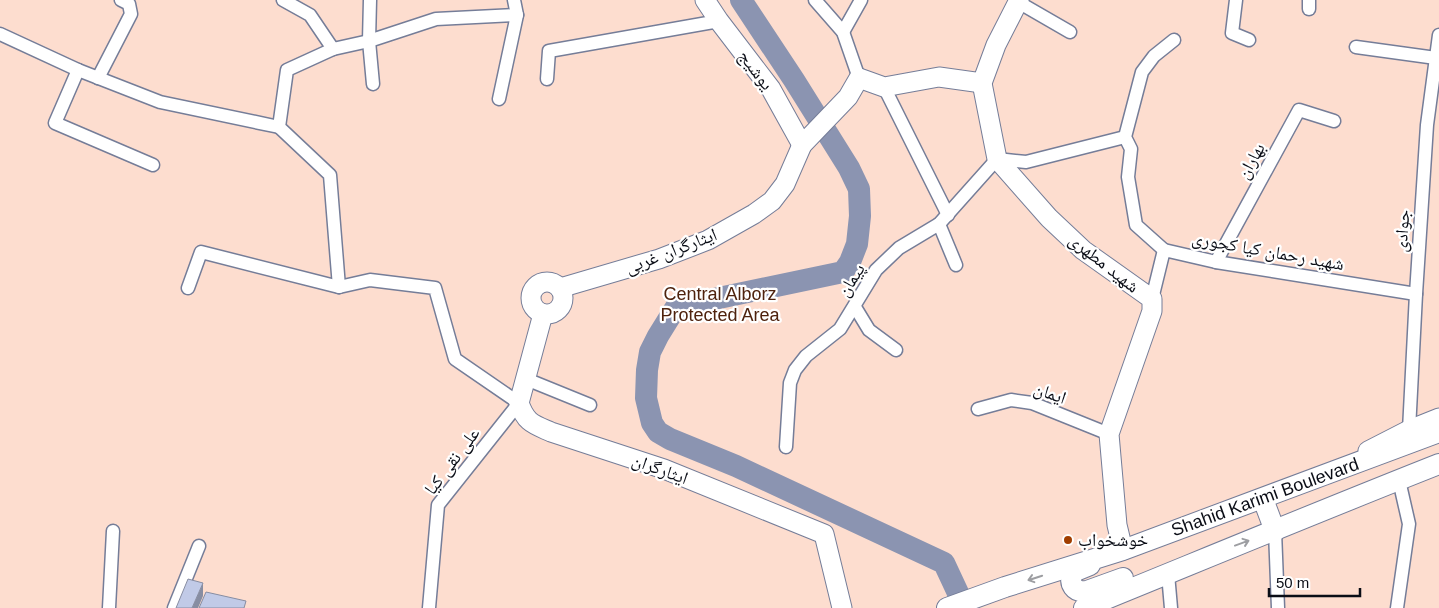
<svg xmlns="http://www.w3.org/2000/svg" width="1439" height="608" viewBox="0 0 1439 608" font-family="Helvetica,'Noto Naskh Arabic',sans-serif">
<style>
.green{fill:#fdddcf}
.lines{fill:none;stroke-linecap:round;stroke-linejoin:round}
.river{stroke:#8b94b1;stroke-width:22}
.street-casing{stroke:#757d98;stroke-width:15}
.secondary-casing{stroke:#757d98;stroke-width:21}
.primary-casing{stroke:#757d98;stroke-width:22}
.street{stroke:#fff;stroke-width:12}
.secondary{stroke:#fff;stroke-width:19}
.primary{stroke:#fff;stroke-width:20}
.shaded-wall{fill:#878da2}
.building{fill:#c1cae7;stroke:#878da2}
.oneway{stroke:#9d9ea2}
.poi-dot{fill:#a13e00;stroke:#fff;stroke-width:2}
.labels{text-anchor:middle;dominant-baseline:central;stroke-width:4.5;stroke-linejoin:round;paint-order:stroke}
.street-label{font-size:18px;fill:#0a0d16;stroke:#fff}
.park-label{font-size:18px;fill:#4e220d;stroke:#fff}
.poi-label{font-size:18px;fill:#0a0d16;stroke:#fff;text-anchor:start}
</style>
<rect width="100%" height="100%" fill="#f2f4fa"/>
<rect class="green" x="0" y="0" width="1439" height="608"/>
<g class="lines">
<polyline class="river" points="741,0 794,80 849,168 859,189 860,216 857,244 850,262 843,272 676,307 658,336 650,352 647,370 646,398 652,423 658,432 670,439 736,466 944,563 965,608"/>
<g class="street-casing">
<g id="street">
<polyline points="283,0 310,15 333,49"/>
<polyline points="370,0 369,41 373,84"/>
<polyline points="815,0 843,32 859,78"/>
<polyline points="1236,0 1232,33 1249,40"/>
<polyline points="1018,2 1070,32"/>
<polyline points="1309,9 1309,0"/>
<polyline points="843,32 861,0"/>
<polyline points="0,34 78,70 160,102 279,127"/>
<polyline points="1356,47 1436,58"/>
<polyline points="78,70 55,123 153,165"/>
<polyline points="98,78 131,14 129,4 121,0"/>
<polyline points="547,79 549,51 719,21"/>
<polyline points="884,87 948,215"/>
<polyline points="499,99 517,15 514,0"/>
<polyline points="939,224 956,265"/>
<polyline points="1164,250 1136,225 1128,177 1131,149 1125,137 1142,72 1154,56 1174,40"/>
<polyline points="1216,262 1299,110 1334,121"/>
<polyline points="339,287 330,175 279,127 287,70 333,49 369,41 436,19 517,15"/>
<polyline points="188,288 201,252 339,287 370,280 435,288 455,359 519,403 438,505 429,608"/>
<polyline points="1152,299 1164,250 1216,262 1416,294"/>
<polyline points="855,307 869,330 896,350"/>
<polyline points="526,379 590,405"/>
<polyline points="978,409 1011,400 1032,403 1109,434"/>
<polyline points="1409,430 1416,294 1427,125 1439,35"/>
<polyline points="786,447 790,383 795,370 806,356 840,329 876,270 899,248 939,224 997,159 1026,162 1125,137"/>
<polyline points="1275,531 1278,608"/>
<polyline points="1168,574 1171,608"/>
<polyline points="109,608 113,531"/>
<polyline points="174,608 199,546"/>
<polyline points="1397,608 1409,524 1401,489"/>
</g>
</g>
<g class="secondary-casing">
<g id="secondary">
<polyline points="705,0 719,21 771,89 802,145"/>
<polyline points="1019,0 996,45 982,83 997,159 1049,218 1083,250 1152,299 1152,311 1109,434 1117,525 1123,550"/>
<circle cx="547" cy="298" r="16"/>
<polyline points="560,288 659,259 708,240 754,214 772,201 785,184 802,145 848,97 859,78 884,87 939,77 982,83"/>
<path d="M543 314 519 403C526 423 533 424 551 432L664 469 824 534 842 608"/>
<polyline points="1368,451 1409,430 1439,418"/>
</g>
</g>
<g class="primary-casing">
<g id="primary">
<polyline points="1263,499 1275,531"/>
<path d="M1090 565 1073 572C1068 584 1074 593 1087 591L1123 578"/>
<polyline points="947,608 1005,587 1123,550 1439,432"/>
<path d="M1084 608C1202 560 1320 511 1439 464"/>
</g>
</g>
<use href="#street" class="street"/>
<use href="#secondary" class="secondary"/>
<use href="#primary" class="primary"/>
</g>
<polygon class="shaded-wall" points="203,583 203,596 198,608 192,608"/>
<g class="building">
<polygon points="188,579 203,583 192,608 176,608"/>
<polygon points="206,592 246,601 244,608 199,608"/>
</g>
<defs><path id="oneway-shaft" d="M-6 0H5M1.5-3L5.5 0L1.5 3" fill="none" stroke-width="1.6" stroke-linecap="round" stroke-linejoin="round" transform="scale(1.25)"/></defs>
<g class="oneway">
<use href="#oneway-shaft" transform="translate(1242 543) rotate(-20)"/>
<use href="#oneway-shaft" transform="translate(1035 578) rotate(162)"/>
</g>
<circle class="poi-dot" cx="1068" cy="540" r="5"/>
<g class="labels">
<g class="street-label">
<text transform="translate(756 70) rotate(53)">یوشیج</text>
<text transform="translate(1251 161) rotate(-61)">بهاران</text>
<text transform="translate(1402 231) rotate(-86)">جوادی</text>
<text transform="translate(671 251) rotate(-21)">ایثارگران غربی</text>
<text transform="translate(1268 251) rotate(10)">شهید رحمان کیا کجوری</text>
<text transform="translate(1104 263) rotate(38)">شهید مطهری</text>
<text transform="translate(851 280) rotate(-58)">پیمان</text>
<text transform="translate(1050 393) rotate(19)">ایمان</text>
<text transform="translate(452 461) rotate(-53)">علی نقی کیا</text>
<text transform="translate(660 469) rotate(20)">ایثارگران</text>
<text transform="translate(1265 497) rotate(-20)">Shahid Karimi Boulevard</text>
</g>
<g class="park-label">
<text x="720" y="294">Central Alborz<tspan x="720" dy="21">Protected Area</tspan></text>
</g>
<g class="poi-label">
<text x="1078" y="540">خوشخواب</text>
</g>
</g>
<path d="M1269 588v8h91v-8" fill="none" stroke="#0a0d16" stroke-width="2.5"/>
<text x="1276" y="588" font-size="15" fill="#0a0d16" stroke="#ffffff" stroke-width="4" paint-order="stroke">50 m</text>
</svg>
